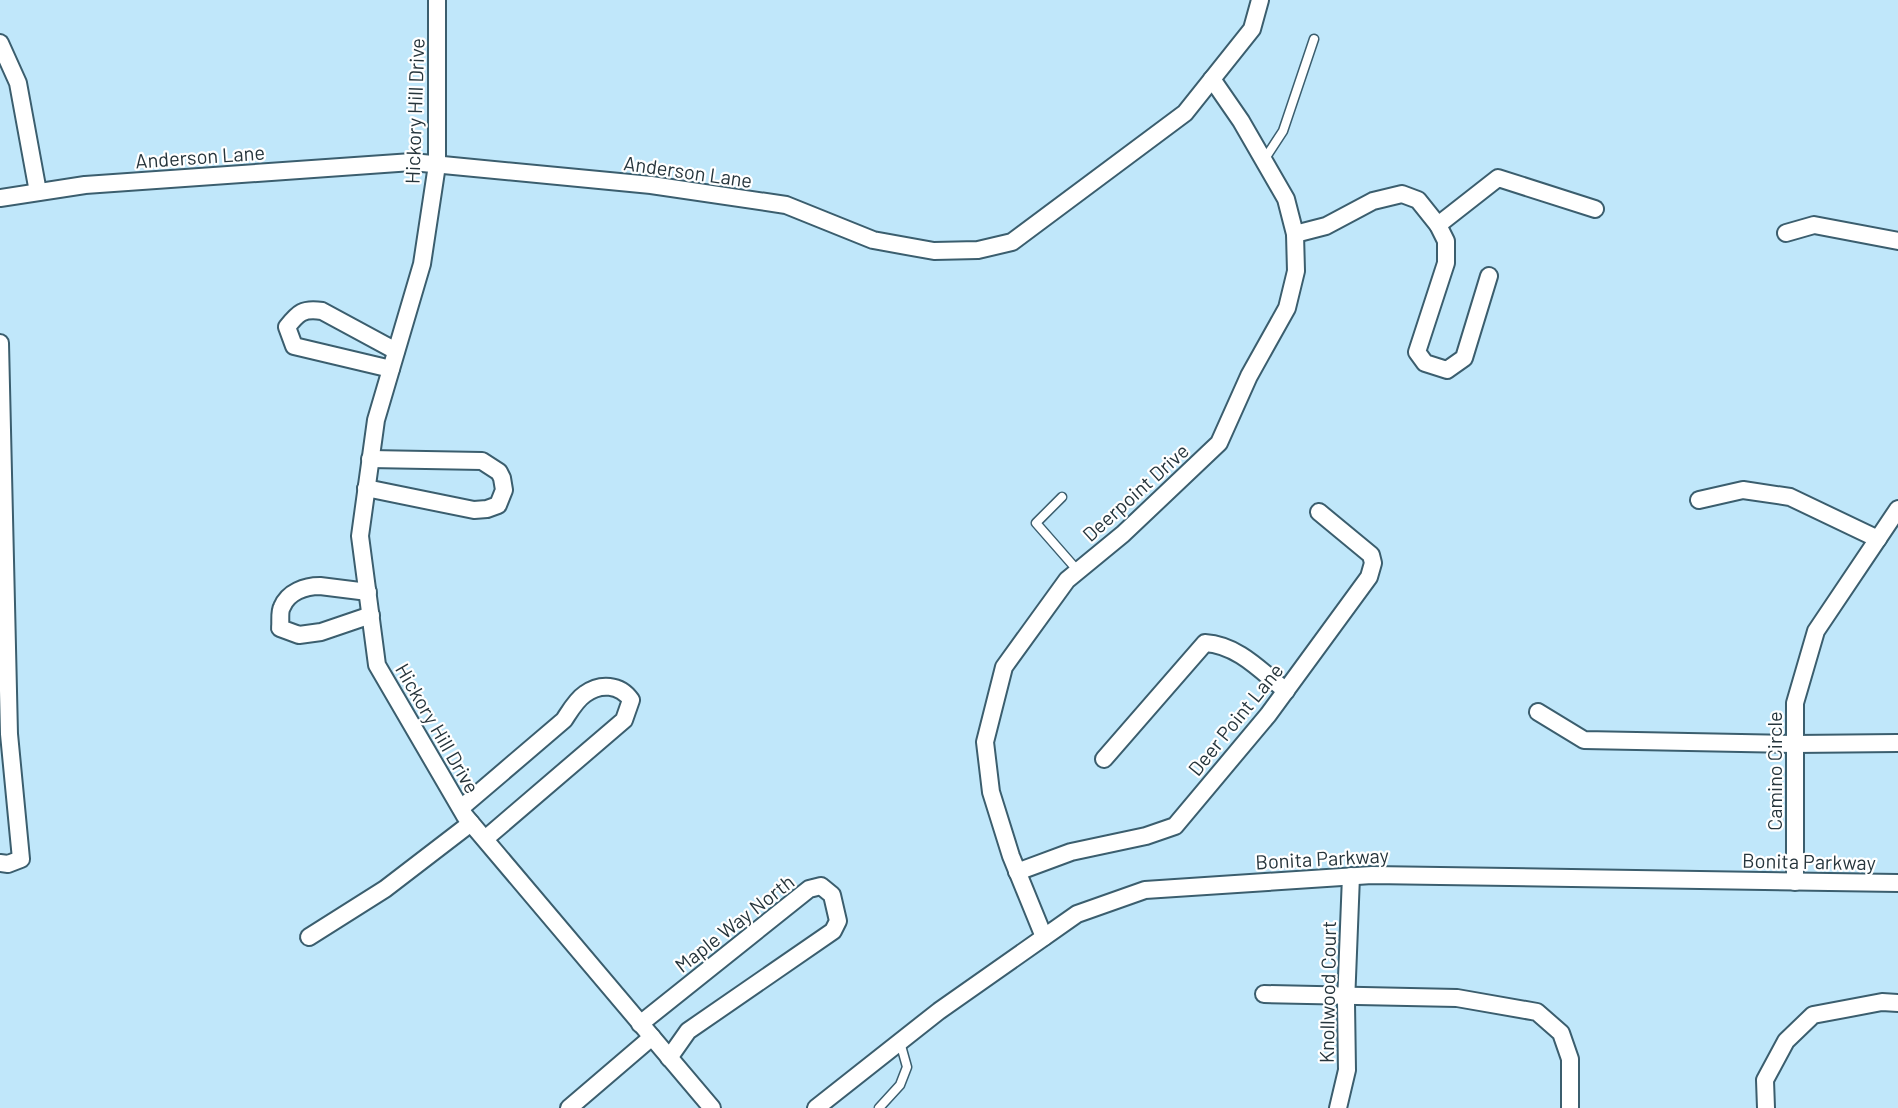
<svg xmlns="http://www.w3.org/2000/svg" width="1898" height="1108" viewBox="0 0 1898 1108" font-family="Barlow,sans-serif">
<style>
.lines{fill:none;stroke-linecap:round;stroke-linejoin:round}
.service-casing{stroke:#3b5e6e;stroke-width:11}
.minor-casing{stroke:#3b5e6e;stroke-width:20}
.service{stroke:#fff;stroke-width:8}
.minor{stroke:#fff;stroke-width:16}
.labels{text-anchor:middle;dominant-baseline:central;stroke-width:4.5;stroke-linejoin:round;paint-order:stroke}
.street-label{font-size:20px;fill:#26353c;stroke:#fff}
</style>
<rect width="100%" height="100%" fill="#c0e7fa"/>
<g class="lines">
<g class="service-casing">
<g id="service">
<polyline points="1264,160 1283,131 1314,39"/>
<polyline points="1062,497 1036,523 1078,571"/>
<polyline points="879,1108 900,1085 907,1067 900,1042"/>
</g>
</g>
<g class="minor-casing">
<g id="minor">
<polyline points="437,0 437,165 422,264 376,420 360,536 377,665 465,816 712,1108"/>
<polyline points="0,43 18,83 38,192"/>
<polyline points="0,198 85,185 412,162 651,185 786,205 873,240 934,251 978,250 1012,242 1185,113 1252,29 1260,0"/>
<polyline points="1438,225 1498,178 1595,209"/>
<polyline points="1786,233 1814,225 1898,241"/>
<polyline points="1295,234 1326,226 1373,201 1402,194 1418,200 1438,225 1446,241 1446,263 1417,352 1425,363 1447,370 1464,358 1489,276"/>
<polyline points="0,343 9,734 21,859 8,864 0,863"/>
<path d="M391 369 294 346 287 327C298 313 303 308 322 311L396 351"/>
<polyline points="366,488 474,510 487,509 498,505 504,490 502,478 499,472 482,461 370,459"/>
<polyline points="1699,500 1743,490 1790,497 1878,539"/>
<path d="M368 592 320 586C305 586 288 592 282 607 279 612 281 622 280 628L299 635 321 632 371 615"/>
<polyline points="1538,712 1584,740 1795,744 1898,743"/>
<path d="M1104 759 1205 643C1238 645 1261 671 1286 691"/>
<path d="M461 808 564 720C570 711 576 700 585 694 600 683 620 684 631 700L624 720 485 839"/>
<polyline points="1017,872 1071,852 1146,836 1175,826 1268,715 1369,577 1373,563 1371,555 1319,512"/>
<polyline points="1795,882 1795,703 1816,631 1898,509"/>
<polyline points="309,937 385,889 471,823"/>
<polyline points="1044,937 1011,856 991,792 985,742 1004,667 1067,580 1123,534 1219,443 1249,376 1287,308 1296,271 1295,234 1286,199 1241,121 1212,79"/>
<polyline points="1264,994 1457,998 1537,1012 1561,1033 1570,1059 1570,1108"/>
<polyline points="640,1024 809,889 821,886 832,895 838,921 833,931 688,1031 669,1058"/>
<polyline points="569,1108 652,1037"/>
<polyline points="816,1108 939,1011 1077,914 1145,890 1372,875 1898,883"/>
<polyline points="1338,1108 1347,1070 1346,1003 1351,876"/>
<polyline points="1766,1108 1765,1080 1786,1041 1813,1015 1882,1002 1898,1003"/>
</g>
</g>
<use href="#service" class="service"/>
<use href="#minor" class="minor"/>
</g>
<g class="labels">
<g class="street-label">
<text transform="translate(414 111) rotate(-88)">Hickory Hill Drive</text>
<text transform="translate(200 156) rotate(-4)">Anderson Lane</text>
<text transform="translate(688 171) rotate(8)">Anderson Lane</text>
<text transform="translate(1135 492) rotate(-42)">Deerpoint Drive</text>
<text transform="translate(1235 719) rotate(-51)">Deer Point Lane</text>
<text transform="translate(438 728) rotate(60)">Hickory Hill Drive</text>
<text transform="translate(1774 771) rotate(-90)">Camino Circle</text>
<text transform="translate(1322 858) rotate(-3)">Bonita Parkway</text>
<text transform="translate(1809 861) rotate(1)">Bonita Parkway</text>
<text transform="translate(734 923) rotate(-38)">Maple Way North</text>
<text transform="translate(1327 992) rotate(-89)">Knollwood Court</text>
</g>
</g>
</svg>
